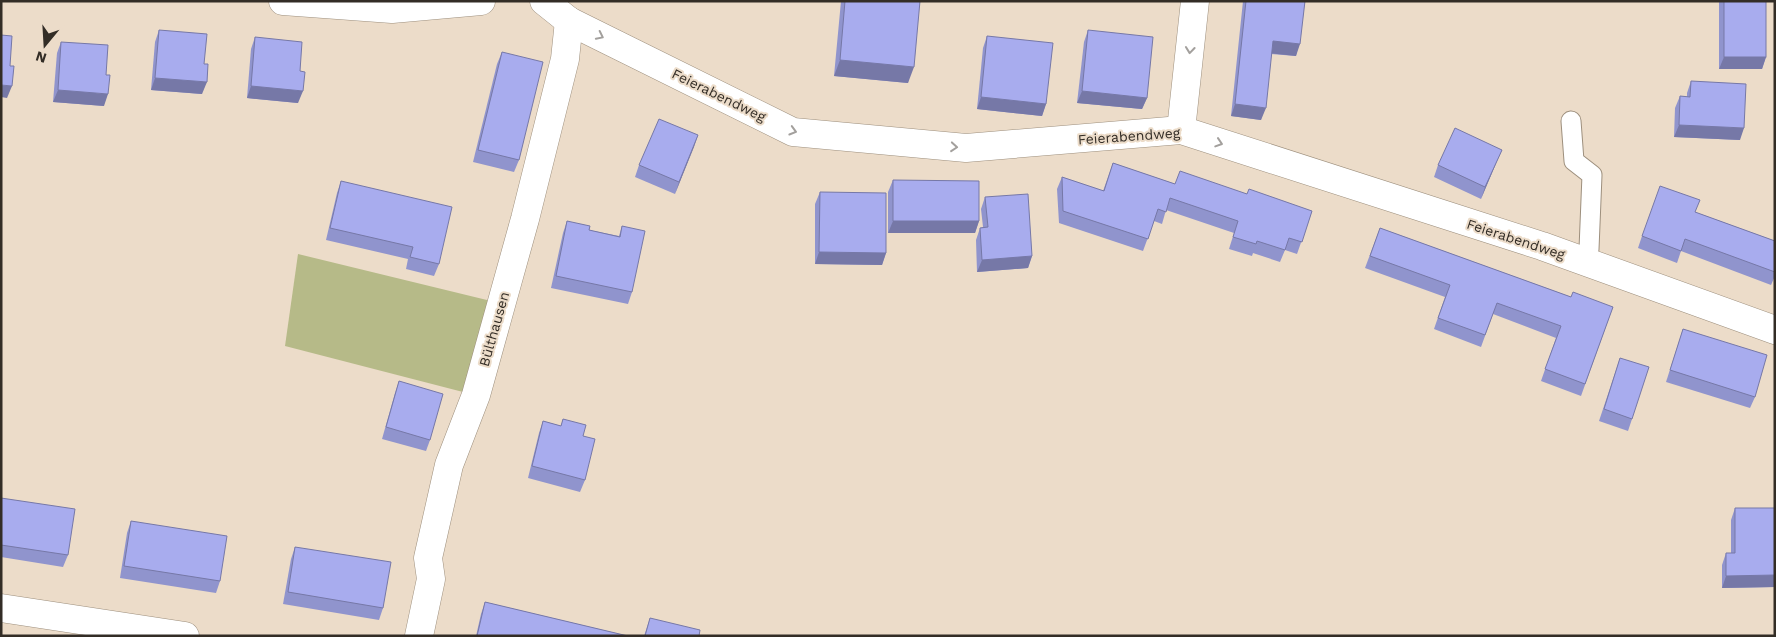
<svg xmlns="http://www.w3.org/2000/svg" width="1776" height="637" viewBox="0 0 1776 637" font-family="'Work Sans',sans-serif">
<style>
.green{fill:#b6ba88}
.lines{fill:none;stroke-linecap:round;stroke-linejoin:round}
.lane-casing{stroke:#9d8f7d;stroke-width:21}
.street-casing{stroke:#9d8f7d;stroke-width:29}
.lane{stroke:#fff;stroke-width:19}
.street{stroke:#fff;stroke-width:28}
.wall{fill:#9094cd}
.shaded-wall{fill:#7678a7}
.building{fill:#a8acee;stroke:#7678a7}
.oneway{stroke:#a3a09d}
.labels{text-anchor:middle;dominant-baseline:central;stroke-width:4;stroke-linejoin:round;paint-order:stroke}
.street-label{font-size:14px;fill:#332d26;stroke:#ecdcc9}
</style>
<rect width="100%" height="100%" fill="#ecdcc9"/>
<polygon class="green" points="298,254 491,301 463,392 285,346"/>
<g class="lines">
<g class="lane-casing">
<polyline id="lane" points="1571,121 1574,161 1592,175 1589,249 1585,262"/>
</g>
<g class="street-casing">
<g id="street">
<polyline points="283,1 392,9 481,1"/>
<polyline points="544,1 569,21 793,132 966,148 1181,130 1542,246 1775,330"/>
<polyline points="1181,130 1195,1"/>
<polyline points="1,608 185,636"/>
<polyline points="419,636 431,579 428,558 449,465 476,395 525,219 565,59 569,21"/>
</g>
</g>
<use href="#lane" class="lane"/>
<use href="#street" class="street"/>
</g>
<g class="wall">
<polygon points="841,1 920,1 908,83 834,76"/>
<polygon points="1243,1 1305,1 1296,56 1271,54 1261,120 1231,116"/>
<polygon points="1719,1 1766,1 1766,57 1762,69 1719,69"/>
<polygon points="159,30 204,64 202,94 151,90 155,42"/>
<polygon points="1088,30 1147,98 1142,109 1077,103 1084,42"/>
<polygon points="987,36 1046,104 1042,116 977,109 983,48"/>
<polygon points="255,37 300,71 298,103 247,98 251,49"/>
<polygon points="61,42 104,106 53,102 57,53"/>
<polygon points="502,52 519,160 514,172 473,162 497,64"/>
<polygon points="1691,81 1740,140 1674,137 1675,108 1680,96 1687,97 1687,93"/>
<polygon points="698,135 675,194 635,177 639,165"/>
<polygon points="1502,150 1497,161 1481,199 1434,177 1438,165"/>
<polygon points="1113,163 1175,184 1247,194 1312,211 1297,254 1285,250 1280,262 1253,253 1252,256 1229,249 1234,233 1166,210 1162,224 1154,221 1143,251 1059,223 1057,189 1062,177 1103,191"/>
<polygon points="893,180 979,221 975,233 888,233 888,192"/>
<polygon points="341,181 439,264 434,276 406,269 408,259 326,240 337,193"/>
<polygon points="820,192 886,253 882,265 815,264 815,204"/>
<polygon points="985,197 1032,256 1028,268 977,272 976,240 980,228 983,227 981,209"/>
<polygon points="1695,212 1775,241 1775,276 1771,285 1681,251 1677,263 1638,248 1642,236"/>
<polygon points="567,221 589,230 619,236 622,226 632,292 628,304 551,288 563,233"/>
<polygon points="1380,228 1571,297 1613,307 1581,396 1541,381 1556,338 1493,314 1481,347 1434,329 1445,297 1365,268"/>
<polygon points="1683,329 1755,397 1750,408 1666,382"/>
<polygon points="1620,358 1632,419 1628,431 1599,421"/>
<polygon points="399,381 430,440 426,451 382,439 395,393"/>
<polygon points="563,419 583,436 585,480 580,492 528,478 539,433 543,421 561,426"/>
<polygon points="1,498 68,555 63,567 1,557"/>
<polygon points="1735,508 1775,508 1775,587 1722,588 1722,565 1726,553 1731,553 1731,520"/>
<polygon points="131,521 220,581 216,593 120,578 127,533"/>
<polygon points="295,547 383,608 379,620 283,604 291,559"/>
<polygon points="485,602 628,636 476,636 481,614"/>
<polygon points="650,618 699,636 644,636"/>
</g>
<g class="shaded-wall">
<polygon points="1273,41 1300,44 1296,56 1268,53"/>
<polygon points="1724,57 1766,57 1762,69 1719,69"/>
<polygon points="840,60 914,67 908,83 834,76"/>
<polygon points="155,78 207,82 202,94 151,90"/>
<polygon points="1,85 12,86 7,98 1,97"/>
<polygon points="251,86 303,91 298,103 247,98"/>
<polygon points="58,90 108,94 104,106 53,102"/>
<polygon points="1082,91 1147,98 1142,109 1077,103"/>
<polygon points="981,97 1046,104 1042,116 977,109"/>
<polygon points="1235,104 1266,108 1261,120 1231,116"/>
<polygon points="1679,125 1744,128 1740,140 1674,137"/>
<polygon points="698,135 694,147 675,194 679,182"/>
<polygon points="1502,150 1497,161 1481,199 1485,187"/>
<polygon points="893,221 979,221 975,233 888,233"/>
<polygon points="819,252 886,253 882,265 815,264"/>
<polygon points="1032,256 1028,268 977,272 982,260"/>
<polygon points="1775,575 1775,587 1722,588 1726,576"/>
</g>
<g class="building">
<polygon points="845,1 920,1 914,67 840,60"/>
<polygon points="1246,1 1305,1 1300,44 1273,41 1266,108 1235,104"/>
<rect x="1724" y="1" width="42" height="56"/>
<polygon points="159,30 207,34 204,64 208,64 207,82 155,78"/>
<polygon points="1088,30 1153,37 1147,98 1082,91"/>
<polygon points="1,35 12,36 10,66 14,66 12,86 1,85"/>
<polygon points="987,36 1053,43 1046,104 981,97"/>
<polygon points="255,37 302,42 300,71 305,72 303,91 251,86"/>
<polygon points="61,42 108,45 106,75 110,75 108,94 58,90"/>
<polygon points="502,52 543,62 519,160 478,150"/>
<polygon points="1691,81 1746,84 1744,128 1679,125 1680,96 1690,97"/>
<polygon points="659,119 698,135 679,182 639,165"/>
<polygon points="1455,128 1502,150 1485,187 1438,165"/>
<polygon points="1113,163 1175,184 1180,171 1247,194 1249,189 1312,211 1302,242 1289,238 1285,250 1257,241 1256,244 1233,237 1238,221 1170,198 1166,212 1158,209 1148,239 1063,211 1062,177 1104,191"/>
<polygon points="893,180 979,181 979,221 893,221"/>
<polygon points="341,181 452,207 439,264 410,257 413,247 330,228"/>
<polygon points="1660,186 1700,200 1695,212 1775,241 1775,272 1685,239 1681,251 1642,236"/>
<polygon points="820,192 886,193 886,253 819,252"/>
<polygon points="1028,194 1032,256 982,260 980,228 988,227 985,197"/>
<polygon points="567,221 590,226 589,230 620,237 622,226 645,231 632,292 556,276"/>
<polygon points="1380,228 1571,297 1573,292 1613,307 1585,384 1545,369 1561,326 1497,303 1485,335 1438,318 1450,285 1370,256"/>
<polygon points="1683,329 1767,355 1755,397 1670,370"/>
<polygon points="1620,358 1649,367 1632,419 1604,409"/>
<polygon points="399,381 443,394 430,440 386,427"/>
<polygon points="563,419 586,425 583,436 595,439 585,480 532,466 543,421 561,426"/>
<polygon points="1,498 75,509 68,555 1,545"/>
<polygon points="1735,508 1775,508 1775,575 1726,576 1726,553 1735,553"/>
<polygon points="131,521 227,536 220,581 124,566"/>
<polygon points="295,547 391,562 383,608 288,592"/>
<polygon points="485,602 628,636 477,636"/>
<polygon points="650,618 700,630 699,636 645,636"/>
</g>
<defs><path id="oneway-chevron" d="M-2-3.5L2.5 0L-2 3.5" fill="none" stroke-width="1.6" stroke-linecap="round" stroke-linejoin="round" transform="scale(1.25)"/></defs>
<g class="oneway">
<use href="#oneway-chevron" transform="translate(600 36) rotate(26)"/>
<use href="#oneway-chevron" transform="translate(1190 50) rotate(96)"/>
<use href="#oneway-chevron" transform="translate(793 131) rotate(16)"/>
<use href="#oneway-chevron" transform="translate(1219 143) rotate(18)"/>
<use href="#oneway-chevron" transform="translate(954 147) rotate(5)"/>
</g>
<g class="labels">
<g class="street-label">
<text transform="translate(719 95) rotate(26)">Feierabendweg</text>
<text transform="translate(1129 136) rotate(-4)">Feierabendweg</text>
<text transform="translate(1516 239) rotate(18)">Feierabendweg</text>
<text transform="translate(494 329) rotate(-74)">Bülthausen</text>
</g>
</g>
<rect width="1776" height="637" fill="none" stroke="#332d26" stroke-width="5"/>
<g transform="translate(45 45) rotate(198)" stroke="#ecdcc9" stroke-width="4" paint-order="stroke">
<path d="M0-4L9 19L0 12L-9 19Z" fill="#332d26"/>
<text y="-8" font-size="14" font-weight="bold" text-anchor="middle" fill="#332d26">N</text>
</g>
</svg>
